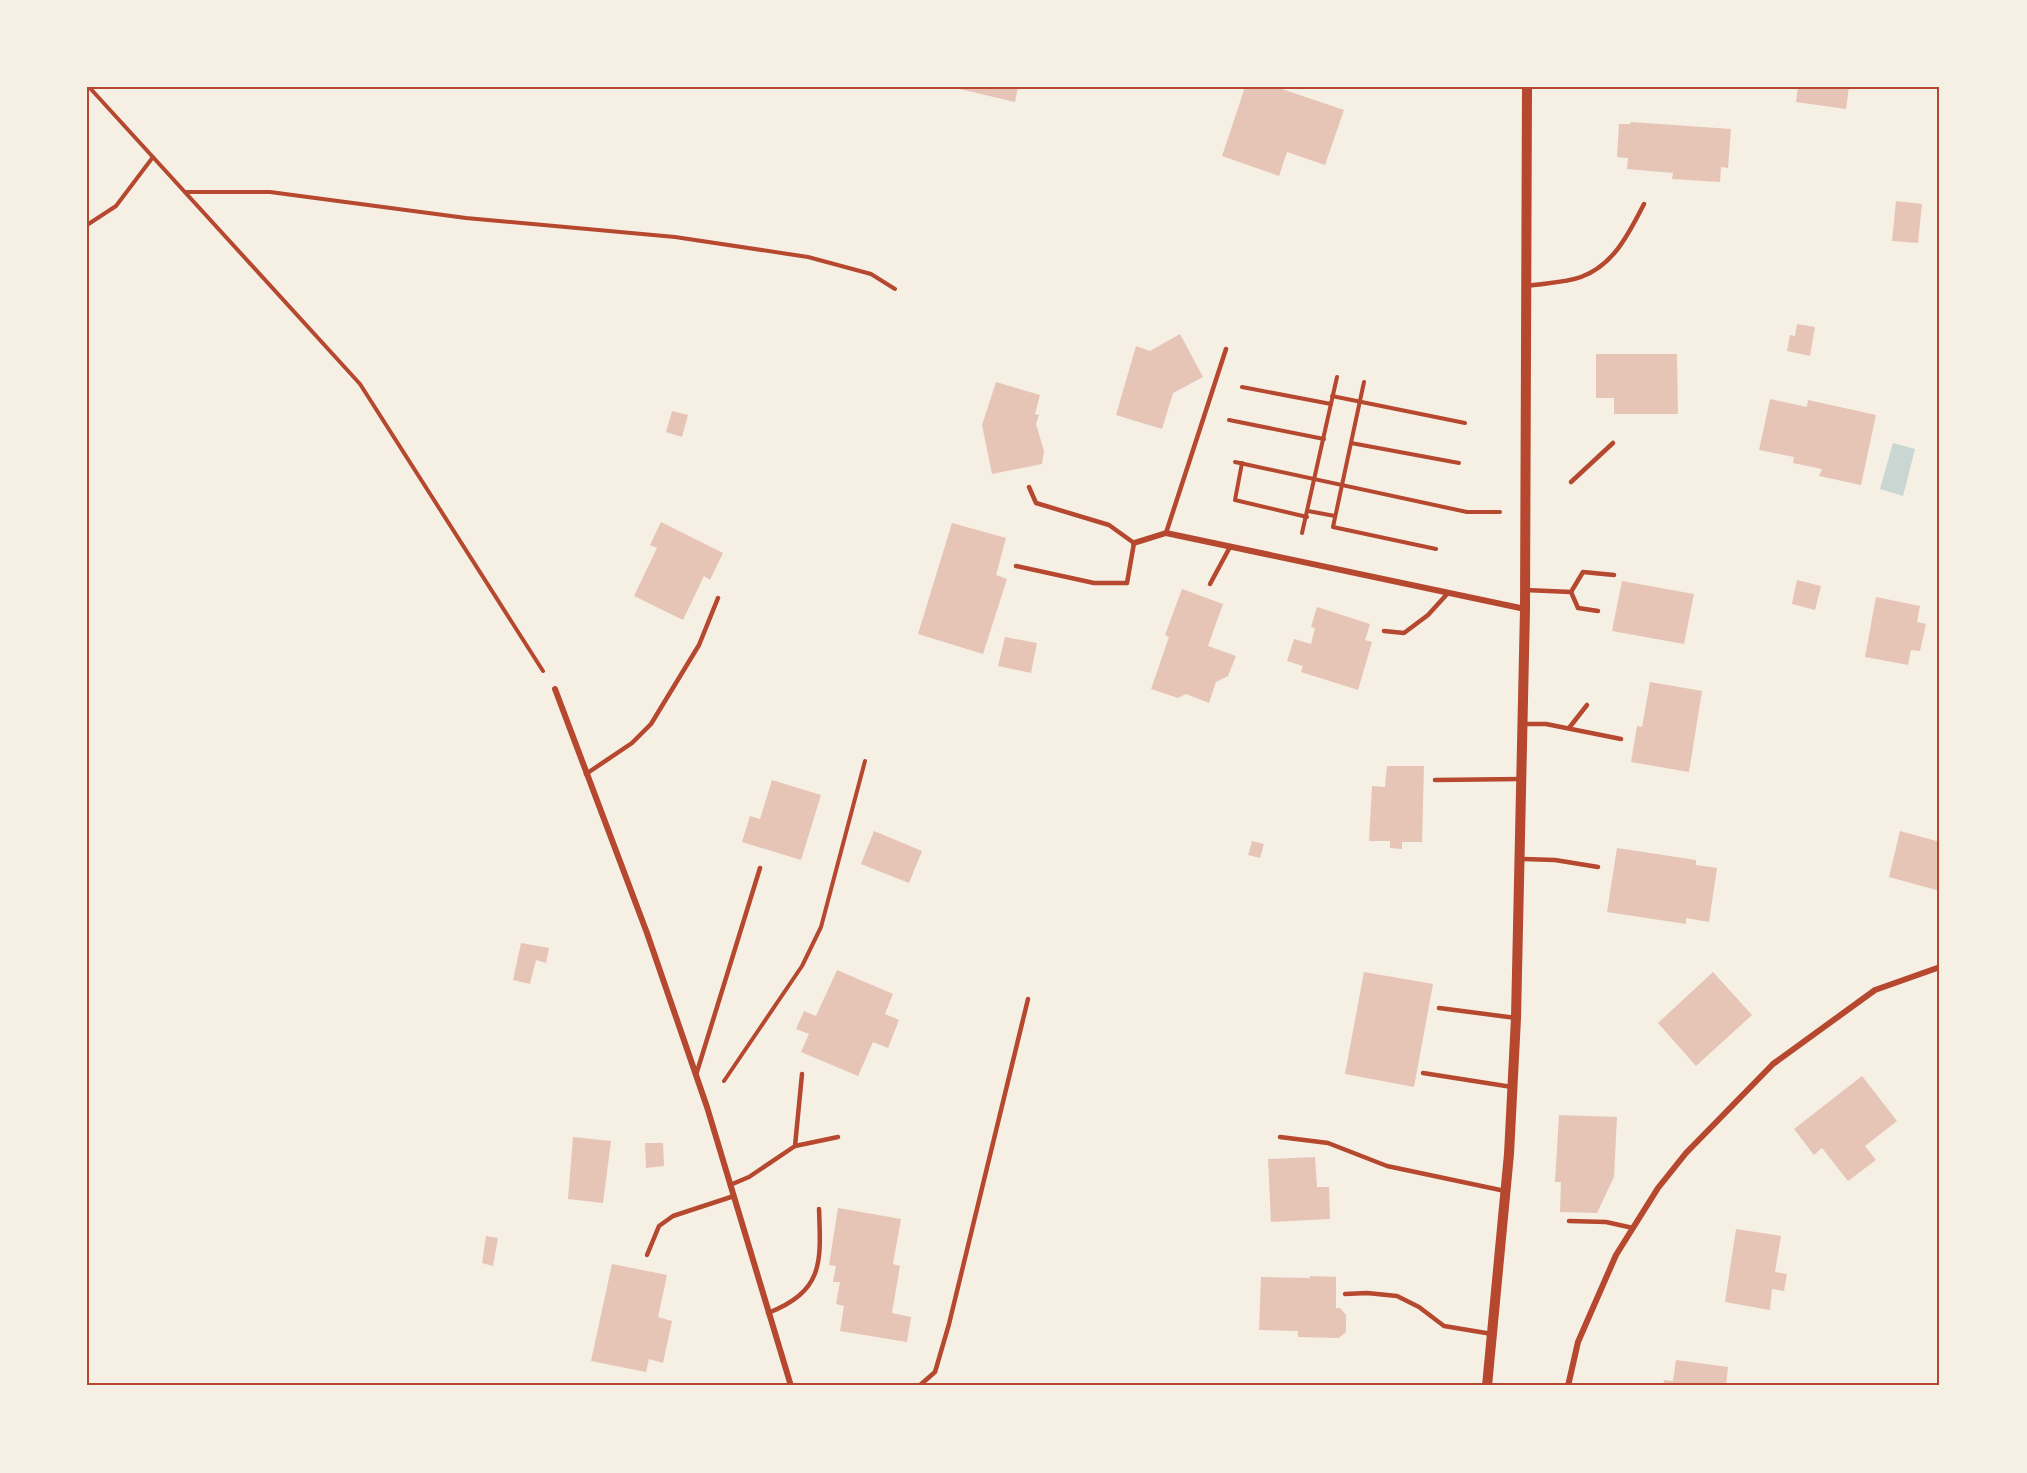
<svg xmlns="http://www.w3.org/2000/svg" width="2027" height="1473" viewBox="0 0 2027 1473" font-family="'Titillium Web',sans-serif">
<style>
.water{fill:#c9d6d2}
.building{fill:#e6c5b7}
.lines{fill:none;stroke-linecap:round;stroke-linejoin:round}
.path{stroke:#b5482f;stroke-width:4}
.service{stroke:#b5482f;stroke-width:4.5}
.minor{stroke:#b5482f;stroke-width:6}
.tertiary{stroke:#b5482f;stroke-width:10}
.neatline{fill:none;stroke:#b5482f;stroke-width:2}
</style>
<rect width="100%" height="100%" fill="#f6efe4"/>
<polygon class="water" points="1893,443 1915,449 1903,496 1880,489"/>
<g class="building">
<polygon points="951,87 1018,87 1015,102"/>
<polygon points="1245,87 1276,87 1344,110 1325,165 1287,152 1279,176 1222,156"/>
<polygon points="1798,87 1849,87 1846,109 1796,102"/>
<polygon points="1631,122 1731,129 1728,168 1721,167 1720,182 1672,179 1673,173 1627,169 1628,158 1617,157 1619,124 1630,124"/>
<polygon points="1896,201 1922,204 1918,243 1892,241"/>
<polygon points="1797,324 1815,327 1810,356 1787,351 1790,335 1795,336"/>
<polygon points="1180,334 1203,377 1173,393 1162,429 1116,415 1136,346 1150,351"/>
<polygon points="1596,354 1677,354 1678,414 1614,414 1614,398 1596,398"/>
<polygon points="996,382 1040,395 1035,414 1039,415 1036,424 1044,451 1042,464 992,474 982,425"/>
<polygon points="1770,399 1807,407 1808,400 1876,415 1861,485 1819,476 1822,469 1793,463 1794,457 1759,450"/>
<polygon points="672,411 688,415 682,437 666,432"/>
<polygon points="661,522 723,553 710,580 704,576 683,620 634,596 657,548 650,545"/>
<polygon points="952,523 1006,538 996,575 1007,579 983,654 918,634"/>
<polygon points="1797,580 1821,586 1815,610 1792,604"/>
<polygon points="1622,581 1694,594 1684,644 1612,631"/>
<polygon points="1182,589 1223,604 1208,646 1236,656 1228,676 1216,682 1209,703 1186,694 1178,698 1151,689 1169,637 1165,635"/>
<polygon points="1876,597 1920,606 1917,622 1926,624 1920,651 1911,650 1908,665 1865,657"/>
<polygon points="1317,607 1370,624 1365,640 1372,642 1358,690 1301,672 1303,666 1287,661 1294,639 1311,644 1315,628 1311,627"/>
<polygon points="1005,637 1037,643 1031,673 998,666"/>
<polygon points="1650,682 1702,691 1689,772 1631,762 1637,726 1642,727"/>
<polygon points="1387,766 1424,766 1422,842 1402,842 1402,849 1390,848 1390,841 1369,841 1372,786 1385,787"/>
<polygon points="772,780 821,795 801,860 742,842 750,816 760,819"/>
<polygon points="874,831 922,851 909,883 861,864"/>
<polygon points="1900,831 1940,842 1940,891 1889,877"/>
<polygon points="1252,841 1264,844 1260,858 1248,855"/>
<polygon points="1617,848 1696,860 1696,865 1717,868 1709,922 1686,918 1686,924 1607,912"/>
<polygon points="521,943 549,948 546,963 536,960 530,984 513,980"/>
<polygon points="837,970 893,994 885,1014 899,1020 888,1048 873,1042 858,1076 801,1052 809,1034 796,1029 804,1011 816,1016"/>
<polygon points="1364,972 1433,984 1414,1087 1345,1074"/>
<polygon points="1713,972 1752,1015 1696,1066 1658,1023"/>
<polygon points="1862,1076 1897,1121 1865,1146 1876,1160 1848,1181 1822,1148 1814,1155 1794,1129"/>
<polygon points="1559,1115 1617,1117 1614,1177 1597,1213 1560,1212 1561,1182 1555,1182"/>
<polygon points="573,1137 611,1141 603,1203 568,1199"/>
<polygon points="645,1143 663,1143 664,1166 646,1168"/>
<polygon points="1315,1157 1317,1187 1329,1187 1330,1219 1271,1222 1268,1159"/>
<polygon points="838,1208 901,1219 893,1264 900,1266 892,1313 911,1317 907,1342 840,1331 844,1306 836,1304 840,1282 833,1282 836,1266 829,1265"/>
<polygon points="1736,1229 1781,1236 1775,1272 1787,1274 1784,1291 1772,1289 1770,1310 1725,1302"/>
<polygon points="486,1236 498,1238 493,1266 482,1263"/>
<polygon points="612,1264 667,1275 658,1317 672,1321 663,1363 649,1359 646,1372 591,1361"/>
<polygon points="1310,1276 1336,1277 1336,1308 1340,1308 1346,1315 1346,1332 1339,1338 1298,1337 1298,1331 1259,1330 1261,1277 1310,1278"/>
<polygon points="1676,1360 1728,1367 1726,1386 1663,1386 1664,1380 1673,1381"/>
</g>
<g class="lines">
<g class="path">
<polyline points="89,87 360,384 543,671"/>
<polyline points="185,192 270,192 466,218 675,237 808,257 871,274 895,289"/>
<polyline points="87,225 116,206 153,157"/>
<polyline points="1364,382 1333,527 1436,549"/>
<polyline points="1242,387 1331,404"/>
<polyline points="1332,396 1465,423"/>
<polyline points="1229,420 1324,439"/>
<polyline points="1351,443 1459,463"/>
<polyline points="1235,462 1467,512 1500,512"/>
<polyline points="1242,463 1235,500 1307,517"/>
<polyline points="1308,511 1335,516"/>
<polyline points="1302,533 1337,377"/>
<polyline points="724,1081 802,966 821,927 865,761"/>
</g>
<g class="service">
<path d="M1526 286C1544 283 1565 283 1581 277 1614 265 1629 233 1644 204"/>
<polyline points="1571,482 1613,443"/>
<polyline points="1166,533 1226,349"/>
<polyline points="1016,566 1094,583 1127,583 1134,543 1109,525 1036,503 1029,487"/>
<polyline points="1210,584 1230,547"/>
<polyline points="1525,590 1571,592 1583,572 1614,575"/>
<polyline points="1571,592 1578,608 1598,611"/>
<polyline points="1384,631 1404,633 1428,615 1448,593"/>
<polyline points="1523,724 1546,724 1621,739"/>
<polyline points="1569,728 1587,705"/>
<polyline points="586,774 632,743 651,724 699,645 718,598"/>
<polyline points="1435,780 1521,779"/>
<polyline points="1520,859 1555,860 1598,867"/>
<polyline points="1439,1008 1516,1018"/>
<polyline points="1423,1073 1512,1087"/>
<polyline points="696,1075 760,868"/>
<polyline points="1280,1137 1328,1143 1387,1166 1505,1191"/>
<polyline points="795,1146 838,1137"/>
<polyline points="730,1185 749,1177 795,1146 802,1074"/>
<polyline points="1569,1221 1606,1222 1633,1228"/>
<polyline points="647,1255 659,1226 673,1216 734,1196"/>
<polyline points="1345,1294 1367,1293 1397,1296 1419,1307 1444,1326 1492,1334"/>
<path d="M768 1313C824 1291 821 1262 819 1209"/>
<polyline points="919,1386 935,1372 949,1324 1028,999"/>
</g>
<g class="minor">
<polyline points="1134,543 1166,533 1525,609"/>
<polyline points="555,689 647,933 707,1107 791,1386"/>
<polyline points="1568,1386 1578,1342 1616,1255 1658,1188 1686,1153 1773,1064 1875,990 1940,967"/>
</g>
<polyline class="tertiary" points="1487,1386 1509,1154 1516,1018 1525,609 1527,87"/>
</g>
<rect width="2027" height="1473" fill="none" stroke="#f6efe4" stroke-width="177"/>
<rect x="88" y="88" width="1850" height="1296" class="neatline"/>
</svg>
